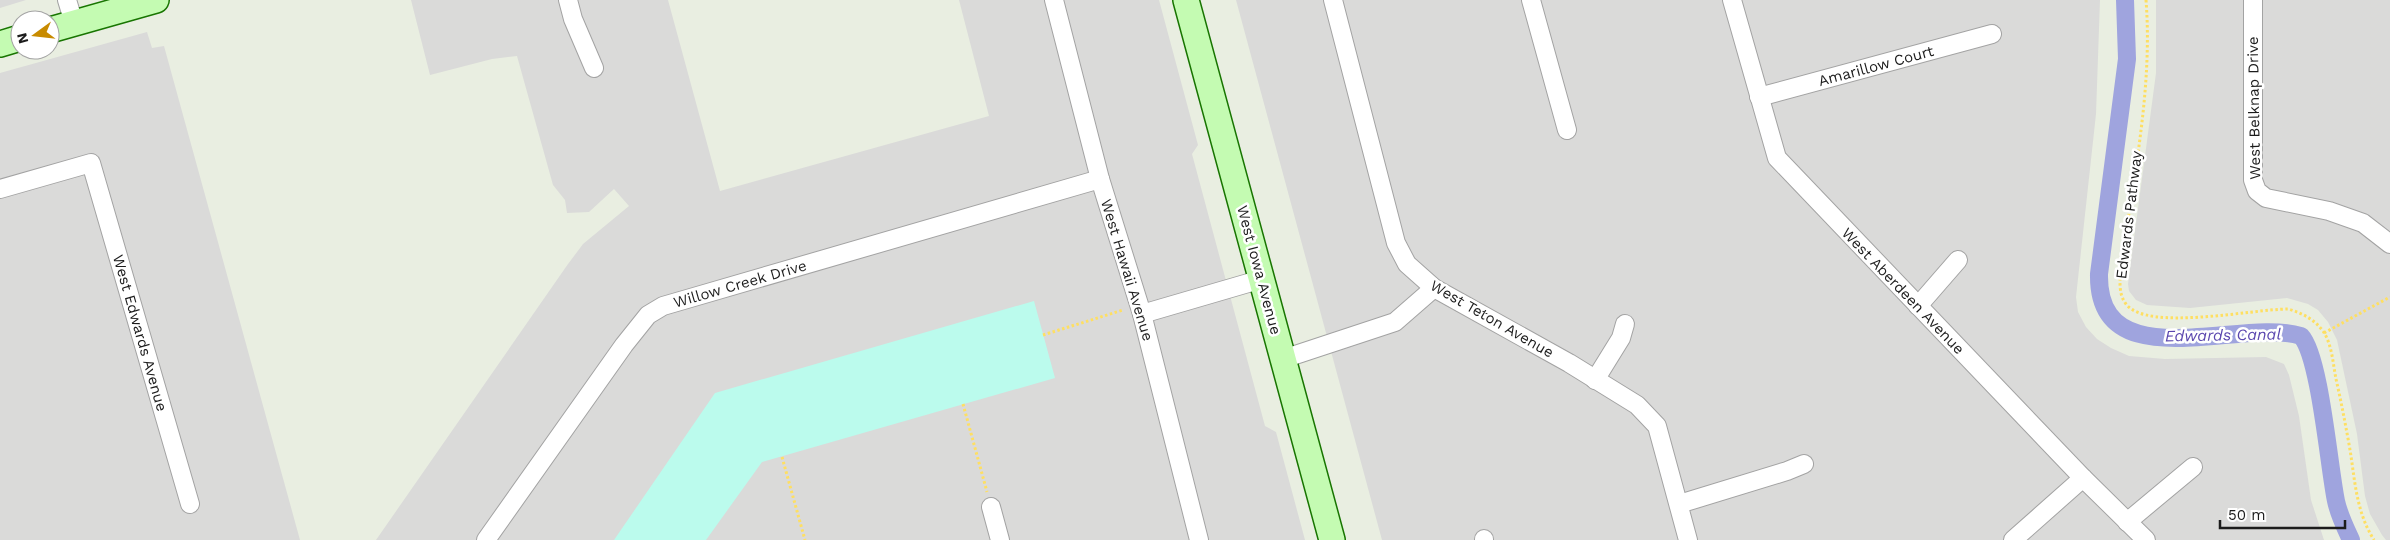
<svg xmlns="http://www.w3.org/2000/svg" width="2390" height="540" viewBox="0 0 2390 540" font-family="'Work Sans',sans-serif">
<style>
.residential{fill:#dadad9}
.park{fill:#bbfbed}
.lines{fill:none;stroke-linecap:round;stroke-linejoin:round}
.canal{stroke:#9fa4de;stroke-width:18}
.street-casing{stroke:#a3a3a3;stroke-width:20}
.secondary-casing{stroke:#187501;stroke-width:28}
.path{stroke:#fedf62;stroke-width:3;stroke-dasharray:2.5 2.5;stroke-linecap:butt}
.street{stroke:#fff;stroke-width:18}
.secondary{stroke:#c4fbb2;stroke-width:25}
.labels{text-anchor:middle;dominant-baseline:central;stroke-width:5;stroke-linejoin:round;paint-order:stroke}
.street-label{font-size:15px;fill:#1c1c1c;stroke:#fff}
.water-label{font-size:16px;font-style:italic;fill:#5a46ae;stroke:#fff}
</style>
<rect width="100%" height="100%" fill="#e9eee1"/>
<g class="residential">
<polygon points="0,0 26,0 0,8"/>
<polygon points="411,0 668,0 720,191 989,116 959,0 1159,0 1198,145 1192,154 1265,426 1276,432 1305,540 376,540 568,264 583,244 629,206 614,189 589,212 567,213 565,200 553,185 517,56 492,59 430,75"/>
<polygon points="1236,0 2100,0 2096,114 2076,297 2078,312 2086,327 2097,339 2111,348 2129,356 2165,359 2266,357 2284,364 2289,375 2299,416 2311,500 2324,540 1382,540"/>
<polygon points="2156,0 2390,0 2390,540 2386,540 2382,535 2370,514 2365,496 2357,434 2337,340 2328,322 2318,310 2308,304 2287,298 2190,308 2147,305 2136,300 2129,291 2128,284 2156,73"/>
<polygon points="147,32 152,48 164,46 300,540 0,540 0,73"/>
</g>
<polygon class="park" points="1034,301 1055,378 762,462 706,540 614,540 715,393"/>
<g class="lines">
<path class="canal" d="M2125 0 2127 59 2099 274C2097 381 2241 317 2301 336 2320 356 2329 468 2336 501 2339 515 2345 527 2351 540"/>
<g class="street-casing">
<g id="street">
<polyline points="67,0 74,23"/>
<polyline points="568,0 573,19 594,68"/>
<polyline points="1054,0 1100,179 1142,314 1199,540"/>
<polyline points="1333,0 1396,243 1407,264 1434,288 1569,363 1637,405 1657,426 1688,540"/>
<polyline points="1531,0 1567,130"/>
<polyline points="1732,0 1777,158 2083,478 2146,540"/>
<polyline points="2253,0 2253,180 2257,191 2266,198 2329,211 2363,223 2390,244"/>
<polyline points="1759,97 1992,34"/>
<polyline points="0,189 91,163 190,504"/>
<polyline points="1918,306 1958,260"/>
<polyline points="1142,314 1262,279"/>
<polyline points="1283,359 1395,322 1434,288"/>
<polyline points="1595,380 1621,338 1625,324"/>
<polyline points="1679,504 1787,471 1804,464"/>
<polyline points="991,507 1000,540"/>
<polyline points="2127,522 2193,467"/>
<polyline points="1484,539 1484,540"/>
<polyline points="486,540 624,345 648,315 663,306 1100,179"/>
<polyline points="2013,540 2083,478"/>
</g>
</g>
<g class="secondary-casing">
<g id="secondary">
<polyline points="1186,0 1332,540"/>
<polyline points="50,30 156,0"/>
<polyline points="0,44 20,38"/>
</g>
</g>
<g class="path">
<path d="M2146 0C2153 91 2132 184 2120 274 2120 284 2119 295 2126 304 2147 332 2253 309 2288 309 2302 313 2314 319 2323 331 2332 344 2333 364 2336 379 2341 401 2345 422 2349 444 2355 477 2355 510 2374 540"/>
<polyline points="2324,333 2390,297"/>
<polyline points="1043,335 1123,310"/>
<polyline points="963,404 987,492"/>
<polyline points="782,457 805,540"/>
</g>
<use href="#street" class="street"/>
<use href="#secondary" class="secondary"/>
</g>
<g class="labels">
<g class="street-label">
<text transform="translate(1876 66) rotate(-15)">Amarillow Court</text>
<text transform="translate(2254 108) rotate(-91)">West Belknap Drive</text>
<text transform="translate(2129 215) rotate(-83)">Edwards Pathway</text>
<text transform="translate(1127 270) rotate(73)">West Hawaii Avenue</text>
<text transform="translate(1259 270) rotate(75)">West Iowa Avenue</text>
<text transform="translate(740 284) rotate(-16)">Willow Creek Drive</text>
<text transform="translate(1903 291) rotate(46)">West Aberdeen Avenue</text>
<text transform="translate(1492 319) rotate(30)">West Teton Avenue</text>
<text transform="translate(140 333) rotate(74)">West Edwards Avenue</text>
</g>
<g class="water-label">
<text transform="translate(2223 335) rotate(-1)">Edwards Canal</text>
</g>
</g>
<g transform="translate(35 35) rotate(255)"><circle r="24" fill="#ffffff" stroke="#a4a4a4"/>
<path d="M0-4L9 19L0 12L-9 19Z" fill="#c88b00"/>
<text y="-8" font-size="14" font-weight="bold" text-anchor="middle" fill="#1c1c1c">N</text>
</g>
<path d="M2220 520v8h125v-8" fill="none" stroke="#1c1c1c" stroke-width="2.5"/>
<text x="2228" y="520" font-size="15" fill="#1c1c1c" stroke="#ffffff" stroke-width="4" paint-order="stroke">50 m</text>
</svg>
